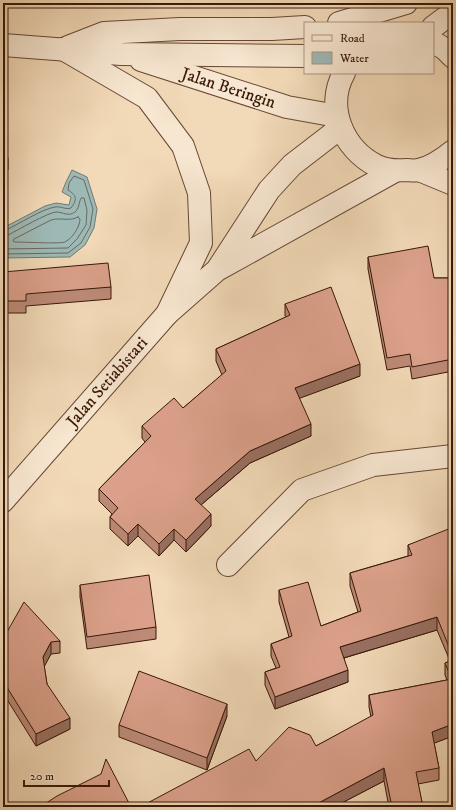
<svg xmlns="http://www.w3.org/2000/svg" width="456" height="810" viewBox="0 0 456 810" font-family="'IM FELL DW Pica',serif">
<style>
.water{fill:#9db9b6;stroke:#757970}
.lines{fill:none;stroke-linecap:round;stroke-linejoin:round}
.shore{stroke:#6b685f;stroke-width:1}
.minor-casing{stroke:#674834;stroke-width:24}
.tertiary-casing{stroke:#674834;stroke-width:24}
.minor{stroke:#f7e6d0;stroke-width:22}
.tertiary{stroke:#f7e6d0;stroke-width:22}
.wall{fill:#bc8a77;stroke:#391808}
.shaded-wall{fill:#997061;stroke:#391808}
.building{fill:#dba08a;stroke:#391808}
.labels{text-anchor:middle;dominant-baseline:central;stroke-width:3;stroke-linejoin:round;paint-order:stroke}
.street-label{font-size:17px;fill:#391808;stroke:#f7e6d0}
</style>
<rect width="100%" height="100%" fill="#f2d9b7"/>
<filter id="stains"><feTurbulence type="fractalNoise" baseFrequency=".005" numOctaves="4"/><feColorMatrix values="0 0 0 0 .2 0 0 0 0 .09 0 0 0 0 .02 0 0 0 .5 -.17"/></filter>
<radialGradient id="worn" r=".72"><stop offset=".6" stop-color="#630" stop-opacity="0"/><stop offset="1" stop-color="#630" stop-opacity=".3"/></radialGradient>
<polygon class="water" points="72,170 87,177 97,209 94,228 85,245 70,257 3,258 3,228 45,206 56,203 69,205 71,197 62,192 66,182"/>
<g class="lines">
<g class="shore">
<path d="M78 217 80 219C80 226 73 238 65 242 60 244 24 242 15 242L13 241 14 239 51 220C61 217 69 222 78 217Z"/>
<path d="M3 231 6 230C19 224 42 209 55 207 61 206 66 210 71 208 78 199 76 195 68 190L69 183 74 176 84 180 93 209 90 227 81 243 68 253 3 254"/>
<path d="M3 236 8 235C18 230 47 213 56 212 63 212 69 217 75 212 79 209 79 202 81 198H84L87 210 86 225 77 239 68 248 3 249"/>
</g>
<g class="minor-casing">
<g id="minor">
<polyline points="433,27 453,12"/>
<polyline points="219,267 269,190 292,165 340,128"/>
<path id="s1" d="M3 501 167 314 217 270 395 171"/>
<polyline points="228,565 302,490 373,465 453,456"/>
</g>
</g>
<g class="tertiary-casing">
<g id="tertiary">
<polyline points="339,23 406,3"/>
<polyline points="433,42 445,49 453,57"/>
<polyline points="3,45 121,54 305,56"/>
<polyline points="68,47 104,33 180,29 272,29 305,27"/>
<polyline points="63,49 147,98 183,146 199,193 201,243 167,314"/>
<path id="s2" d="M141 60 287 107 337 116"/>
<path d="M344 73C325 107 343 149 377 166 386 170 396 171 407 170 410 170 415 171 419 170 432 167 443 159 453 151"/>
<polyline points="419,170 453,184"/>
</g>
</g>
<use href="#minor" class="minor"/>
<use href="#tertiary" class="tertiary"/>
</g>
<g class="wall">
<polygon points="368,257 434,278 453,278 453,371 412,379 410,366 387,370 368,269"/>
<polygon points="3,272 111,287 111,299 26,306 26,313 3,313"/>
<polygon points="285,304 360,376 299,398 311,436 250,463 201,505 211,526 186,552 174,540 159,556 138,536 128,546 110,529 110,517 112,514 99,501 99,489 145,442 142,438 142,426 183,408 222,375 216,361 216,349 286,317 285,316"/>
<polygon points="453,532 453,736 434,743 439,768 439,780 418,784 423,807 389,807 384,781 334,807 140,807 256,761 316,746 371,717 369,707 369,695 447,680 445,675 445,663 450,661 437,630 344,658 348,682 275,709 265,685 265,672 276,668 271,656 271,644 289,637 279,602 279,590 321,626 358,612 350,586 350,573 408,556 408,545"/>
<polygon points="80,585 156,627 156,639 87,649 80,597"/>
<polygon points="3,639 60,641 60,653 51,654 44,666 47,684 70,729 36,746 3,693"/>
<polygon points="227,716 207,770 119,737 119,725"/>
</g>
<g class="shaded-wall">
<polygon points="4,136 4,148 3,149 3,137"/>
<polygon points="8,158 8,170 3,174 3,162"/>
<polygon points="360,364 360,376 295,400 295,388"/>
<polygon points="311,424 311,436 250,463 195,510 195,499 250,451"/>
<polygon points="211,514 211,526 186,552 186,540"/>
<polygon points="138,524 138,536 128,546 128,534"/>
<polygon points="174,529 174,540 159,556 159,544"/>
<polygon points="437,617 437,630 340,659 340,647"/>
<polygon points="51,642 51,654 43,669 43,657"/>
<polygon points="348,670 348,682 275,709 275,697"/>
<polygon points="227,704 227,716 207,770 207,758"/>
<polygon points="70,718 70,729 36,746 36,734"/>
<polygon points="453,724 453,736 432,744 432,732"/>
<polygon points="384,768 384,781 334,807 311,807"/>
</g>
<g class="building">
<polygon points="3,151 8,158 3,162"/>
<polygon points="428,246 434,278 453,278 453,359 412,367 410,354 387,358 368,257"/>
<polygon points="108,263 111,287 26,294 26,301 3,301 3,272"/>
<polygon points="331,287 360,364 295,388 311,424 250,451 195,499 211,514 186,540 174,529 159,544 138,524 128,534 110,517 118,508 99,489 151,436 142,426 174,398 183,408 226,371 216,349 290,315 285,304"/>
<polygon points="451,528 453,532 453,657 437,617 340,647 348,670 275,697 265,672 280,667 271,644 292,636 279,590 308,582 321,626 361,611 350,573 412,555 408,545"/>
<polygon points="149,575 156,627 87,637 80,585"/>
<polygon points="24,602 60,641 51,642 43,657 47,684 70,718 36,734 3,681 3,639"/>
<polygon points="453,660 453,724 432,732 439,768 416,772 423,807 392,807 384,768 311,807 140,807 249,749 256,761 289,727 310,735 316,746 373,715 369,695 452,679 445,663"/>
<polygon points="139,671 227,704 207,758 119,725"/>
<polygon points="106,759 131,807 40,807 57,796 101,774"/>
</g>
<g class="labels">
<g class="street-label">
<text stroke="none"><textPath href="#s2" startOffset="92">Jalan Beringin</textPath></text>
<text stroke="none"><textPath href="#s1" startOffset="158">Jalan Setiabistari</textPath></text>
</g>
</g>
<rect width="456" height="810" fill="none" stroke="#f2d9b7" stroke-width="16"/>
<rect x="4" y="4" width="448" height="802" fill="none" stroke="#391808" stroke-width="2"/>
<rect x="8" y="8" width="440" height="794" fill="none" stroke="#391808"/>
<rect x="304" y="22" width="130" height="52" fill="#f7e6d0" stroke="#ab9480"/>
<rect x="312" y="35" width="20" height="6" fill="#f7e6d0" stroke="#ab9480"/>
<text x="340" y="42" font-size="12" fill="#391808">Road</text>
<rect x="312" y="52" width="20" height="12" fill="#9db9b6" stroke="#ab9480"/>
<text x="340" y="62" font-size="12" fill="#391808">Water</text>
<path d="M24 780v6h85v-6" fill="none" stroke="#391808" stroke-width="2"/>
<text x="30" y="780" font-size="12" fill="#391808" stroke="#f7e6d0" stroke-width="3" paint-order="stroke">20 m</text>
<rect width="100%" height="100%" filter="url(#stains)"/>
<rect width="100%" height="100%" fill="url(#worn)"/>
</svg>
